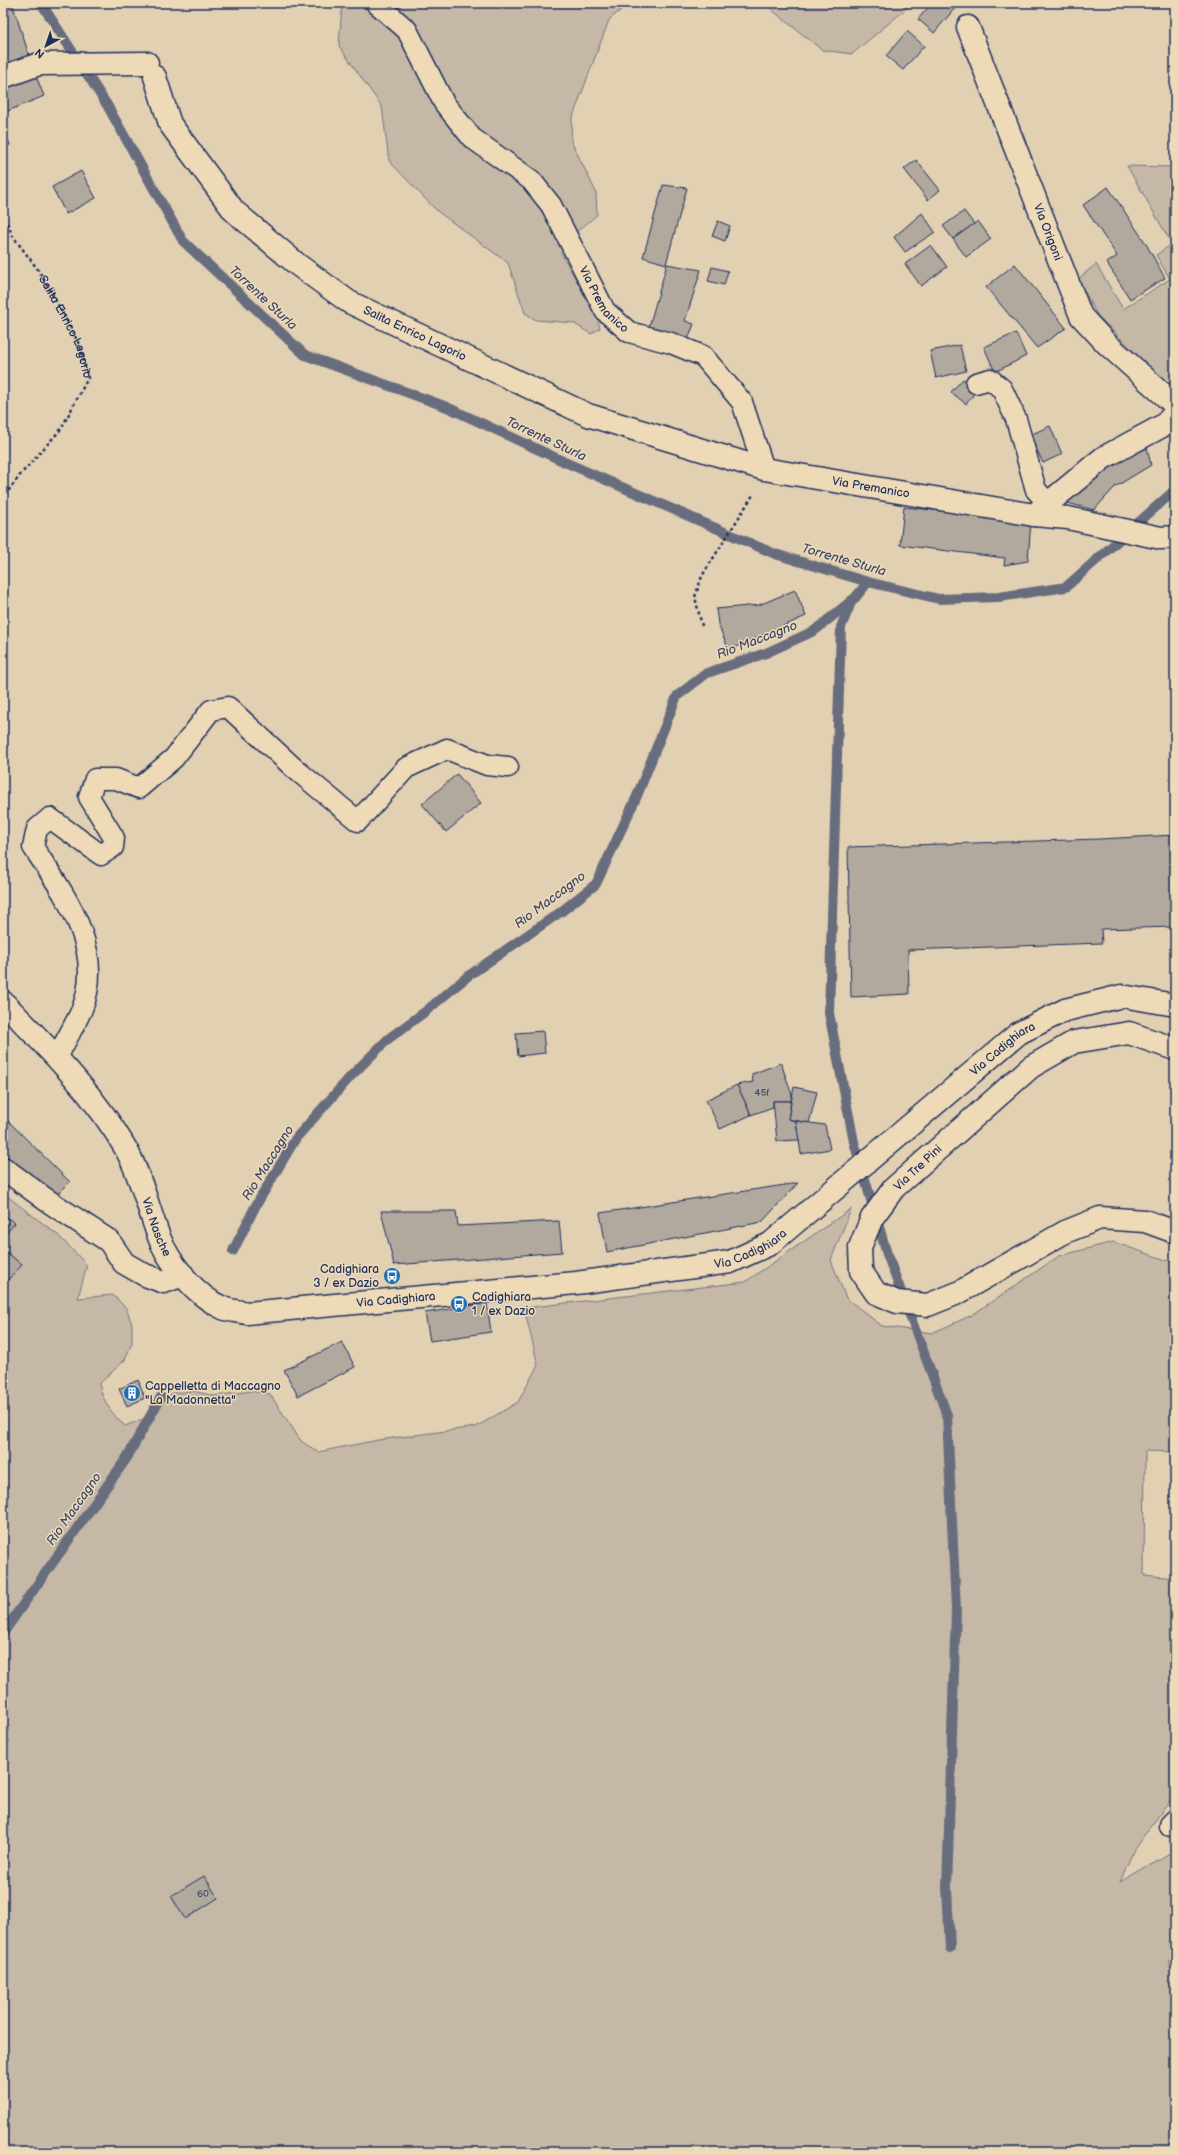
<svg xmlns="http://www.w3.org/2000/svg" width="1178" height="2155" viewBox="0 0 1178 2155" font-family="'Balsamiq Sans',sans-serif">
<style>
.green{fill:#c5b8a6;stroke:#707482}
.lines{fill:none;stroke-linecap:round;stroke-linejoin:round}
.stream{stroke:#686d7e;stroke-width:10}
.building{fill:#b1a89e;stroke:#1b2f5e}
.service-casing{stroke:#1b2f5e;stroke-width:23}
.pedestrian-casing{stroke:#1b2f5e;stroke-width:25}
.minor-casing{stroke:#1b2f5e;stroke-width:25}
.tertiary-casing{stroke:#1b2f5e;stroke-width:25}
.path{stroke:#1b2f5e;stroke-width:2.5;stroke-dasharray:3 3;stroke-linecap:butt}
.service{stroke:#efdab8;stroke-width:20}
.pedestrian{stroke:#efdab8;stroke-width:22}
.minor{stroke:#efdab8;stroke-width:22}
.tertiary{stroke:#efdab8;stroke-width:22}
.labels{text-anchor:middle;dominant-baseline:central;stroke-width:3;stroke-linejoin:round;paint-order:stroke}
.number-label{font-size:10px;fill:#404d6e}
.street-label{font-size:12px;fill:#1b2f5e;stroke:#efdab8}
.poi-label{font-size:12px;fill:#1b2f5e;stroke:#efdab8;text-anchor:start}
.water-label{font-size:13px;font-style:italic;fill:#3b496c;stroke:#efdab8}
</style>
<rect width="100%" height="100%" fill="#e2d0b3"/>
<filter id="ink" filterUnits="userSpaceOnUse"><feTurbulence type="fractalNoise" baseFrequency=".025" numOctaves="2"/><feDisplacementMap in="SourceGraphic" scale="8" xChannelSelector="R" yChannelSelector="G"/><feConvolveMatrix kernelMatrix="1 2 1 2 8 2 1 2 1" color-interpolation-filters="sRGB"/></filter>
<g filter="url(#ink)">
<g class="green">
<polygon points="342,3 629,3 609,20 572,119 571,141 596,192 597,215 563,243 561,253 597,317 600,328 591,334 573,323 536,320 525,313 508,263 437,211 389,161 382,107 339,46"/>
<polygon points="767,3 913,3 852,54 822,50 772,10"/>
<polygon points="1127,166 1175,167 1175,392 1097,315 1078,279 1096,264 1123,309 1170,279 1156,255 1172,244"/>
<path d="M3 1193 58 1235 87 1265 78 1298 113 1295 126 1308 132 1324V1343L125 1360 99 1384C103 1402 112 1414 125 1426L143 1419 157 1402 173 1393 194 1391 214 1396 251 1391 270 1394 301 1441 318 1452 378 1440 476 1427 518 1402 538 1365 524 1308 745 1282 851 1209 831 1260 846 1298 882 1326 932 1333 972 1315 1059 1256 1113 1242 1175 1263V1452L1145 1451 1144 1575 1175 1578V1794L1134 1849 1120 1882 1175 1850V1957L1167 1962 1175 1975V2152H3Z"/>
</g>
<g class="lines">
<g class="stream">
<polyline points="41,3 107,105 183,241 305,355 447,407 567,463 775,554 868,582 939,599 999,597 1066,587 1175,490"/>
<polyline points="852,600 841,627 829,1013 854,1142 887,1254 947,1415 956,1609 947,1888 950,1948"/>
<polyline points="233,1251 255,1207 296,1138 351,1076 388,1039 426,1011 468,976 562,911 596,884 637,796 677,696 707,673 766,653 814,631 855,598 868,582"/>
<polyline points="3,1633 126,1459 161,1397"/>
</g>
</g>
<g class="building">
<polygon points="3,3 12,3 30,58 3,67"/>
<polygon points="932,3 949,3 955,8 934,33 918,19"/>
<polygon points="907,31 924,46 903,70 886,56"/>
<polygon points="34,71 44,96 3,113 3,82"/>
<polygon points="3,126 10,145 3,148"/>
<polygon points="916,160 940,190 928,200 904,169"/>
<polygon points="81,171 96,198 66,214 52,187"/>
<polygon points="663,185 687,188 666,264 643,257"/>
<polygon points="1108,187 1145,242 1165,278 1130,299 1107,263 1117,256 1083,205"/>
<polygon points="964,211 974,224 953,239 943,226"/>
<polygon points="922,213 935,232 905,252 894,237"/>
<polygon points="718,221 730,226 725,241 712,236"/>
<polygon points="978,221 991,239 966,257 953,239"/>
<polygon points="931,245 947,267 921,286 905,264"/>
<polygon points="667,264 701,270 685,321 694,324 688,339 648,330"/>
<polygon points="1015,264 1066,328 1037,348 986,287"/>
<polygon points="712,267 728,271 724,285 708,281"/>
<polygon points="1016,333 1026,356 995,372 984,347"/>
<polygon points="960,345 966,371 936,378 930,351"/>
<polygon points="963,379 977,390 966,404 951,392"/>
<polygon points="1050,426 1062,454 1043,463 1030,435"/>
<polygon points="1147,448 1151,465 1115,487 1094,510 1060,501 1103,467"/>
<polygon points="904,507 1031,520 1028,561 1004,565 1005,558 900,545"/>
<polygon points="795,590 806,616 729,650 718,624 716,609 759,605"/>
<polygon points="457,774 481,803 446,832 422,804"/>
<polygon points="1175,835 1175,927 1101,929 1102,943 908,950 909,994 851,997 848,847 1100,839"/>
<polygon points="543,1031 545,1053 518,1056 516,1033"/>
<polygon points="781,1063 792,1095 791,1101 773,1101 773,1107 751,1115 737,1085 753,1082 752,1074"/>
<polygon points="737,1085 751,1115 720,1129 706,1100"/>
<polygon points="794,1087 817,1092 809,1123 788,1119"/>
<polygon points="773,1101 791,1101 788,1119 796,1121 799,1140 777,1141"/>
<polygon points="3,1116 70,1182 58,1194 3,1158"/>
<polygon points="796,1121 825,1125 830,1149 801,1154"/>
<polygon points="798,1183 762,1222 607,1252 600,1213"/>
<polygon points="381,1211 456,1211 458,1226 559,1221 562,1252 394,1265"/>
<polygon points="3,1215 15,1223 3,1237"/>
<polygon points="3,1249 22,1265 4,1284 3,1283"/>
<polygon points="487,1303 491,1332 430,1341 425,1313"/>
<polygon points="342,1342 355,1367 298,1396 284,1370"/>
<polygon points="138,1380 145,1398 127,1406 119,1389"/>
<polygon points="204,1876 218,1898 185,1919 171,1896"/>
</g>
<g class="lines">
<g class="service-casing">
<g id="service">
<path id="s2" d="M376 3 407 30 444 103 472 138 531 180 551 205 605 311 629 332 671 343 703 356 742 402 764 469"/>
<polyline points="976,383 990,379 1002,389 1016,419 1036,490 1047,502"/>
<path d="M57 1058C65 1041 75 1025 82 1009 106 949 64 894 33 847L37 829 50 818 101 855 113 847 114 838 89 797 95 779H116L139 788 174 758 211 710 228 707 294 768 358 821 406 768 447 749 487 765 508 767"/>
</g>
</g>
<g class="pedestrian-casing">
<g id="pedestrian">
<path id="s3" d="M968 27 1081 316 1107 344 1175 405"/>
<polyline points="3,77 39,64 147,63"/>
</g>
</g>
<g class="minor-casing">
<g id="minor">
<path id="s4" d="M155 77 170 124 234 211 298 265 349 302 588 415 764 469 1034 515 1103 458 1164 425 1175 413"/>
<polyline points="1034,515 1068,518 1161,538 1175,537"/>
<polyline points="1175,1049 1129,1033 1074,1042 1031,1067 894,1188 872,1218 860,1247 861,1271 876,1293 897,1302 928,1305 958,1293 1065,1232 1100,1218 1145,1221 1175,1232"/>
<polyline points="3,1168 45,1199 109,1241 124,1263 145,1275 164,1282 183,1275"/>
<polyline points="1171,1825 1175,1821"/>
</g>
</g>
<g class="tertiary-casing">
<g id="tertiary">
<path id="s5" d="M3 1002C47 1047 94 1093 126 1149 141 1176 148 1208 159 1237 169 1263 197 1297 223 1308 230 1311 239 1311 247 1313L576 1283 730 1262 770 1244 1019 1033 1065 1010 1122 996 1175 1005"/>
</g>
</g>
<g class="path">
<path id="s1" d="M3 212 12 235 39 271 65 317 80 346 88 378 61 429 21 474 3 498"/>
<polyline points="702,626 695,597 702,576 753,495"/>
</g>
<use href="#service" class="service"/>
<use href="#pedestrian" class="pedestrian"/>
<use href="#minor" class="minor"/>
<use href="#tertiary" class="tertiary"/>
</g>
</g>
<defs>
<g id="bus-disc" transform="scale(0.9)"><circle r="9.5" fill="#1f6fb2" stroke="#efdab8"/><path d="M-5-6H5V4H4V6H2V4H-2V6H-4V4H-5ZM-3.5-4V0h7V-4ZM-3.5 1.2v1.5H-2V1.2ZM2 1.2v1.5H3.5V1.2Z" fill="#fff"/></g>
<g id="building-disc" transform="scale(0.9)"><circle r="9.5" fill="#1f6fb2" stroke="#efdab8"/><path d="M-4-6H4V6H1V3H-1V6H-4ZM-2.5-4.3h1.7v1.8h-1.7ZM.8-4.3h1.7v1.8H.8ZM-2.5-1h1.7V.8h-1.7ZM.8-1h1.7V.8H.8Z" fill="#fff"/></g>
</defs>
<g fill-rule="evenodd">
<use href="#bus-disc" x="392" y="1276"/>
<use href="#bus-disc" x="459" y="1304"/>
<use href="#building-disc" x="132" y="1393"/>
</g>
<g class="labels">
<g class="number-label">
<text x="762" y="1093">45f</text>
<text x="203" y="1894">60</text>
</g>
<g class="street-label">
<text stroke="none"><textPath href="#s3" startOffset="220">Via Origoni</textPath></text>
<text stroke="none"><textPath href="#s2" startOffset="381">Via Premanico</textPath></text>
<text stroke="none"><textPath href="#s1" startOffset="132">Salita Enrico Lagorio</textPath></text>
<text stroke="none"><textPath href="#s4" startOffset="377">Salita Enrico Lagorio</textPath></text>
<text stroke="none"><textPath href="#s4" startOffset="861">Via Premanico</textPath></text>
<text stroke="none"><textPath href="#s5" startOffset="1242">Via Cadighiara</textPath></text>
<text transform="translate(918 1168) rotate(-43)">Via Tre Pini</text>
<text stroke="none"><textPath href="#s5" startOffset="276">Via Nasche</textPath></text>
<text stroke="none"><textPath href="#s5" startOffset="918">Via Cadighiara</textPath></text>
<text stroke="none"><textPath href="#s5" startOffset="558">Via Cadighiara</textPath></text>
</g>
<g class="poi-label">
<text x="379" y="1269" text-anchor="end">Cadighiara<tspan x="379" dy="14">3 / ex Dazio</tspan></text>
<text x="472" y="1297">Cadighiara<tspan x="472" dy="14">1 / ex Dazio</tspan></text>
<text x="145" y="1386">Cappelletta di Maccagno<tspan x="145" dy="14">"La Madonnetta"</tspan></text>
</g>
<g class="water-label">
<text transform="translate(263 298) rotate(43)">Torrente Sturla</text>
<text transform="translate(546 439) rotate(25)">Torrente Sturla</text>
<text transform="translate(844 560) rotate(16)">Torrente Sturla</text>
<text transform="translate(757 640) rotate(-21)">Rio Maccagno</text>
<text transform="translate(550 900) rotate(-37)">Rio Maccagno</text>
<text transform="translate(268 1163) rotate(-58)">Rio Maccagno</text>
<text transform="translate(74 1509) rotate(-55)">Rio Maccagno</text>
</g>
</g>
<rect width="1178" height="2155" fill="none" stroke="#efdab8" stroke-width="16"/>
<rect x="8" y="8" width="1162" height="2139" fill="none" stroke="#1b2f5e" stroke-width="1.5" filter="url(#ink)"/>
<g transform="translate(46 46) rotate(220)" stroke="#efdab8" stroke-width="3" paint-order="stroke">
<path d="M0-3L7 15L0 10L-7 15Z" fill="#1b2f5e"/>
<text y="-6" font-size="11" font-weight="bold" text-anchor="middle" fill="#1b2f5e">N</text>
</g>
</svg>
